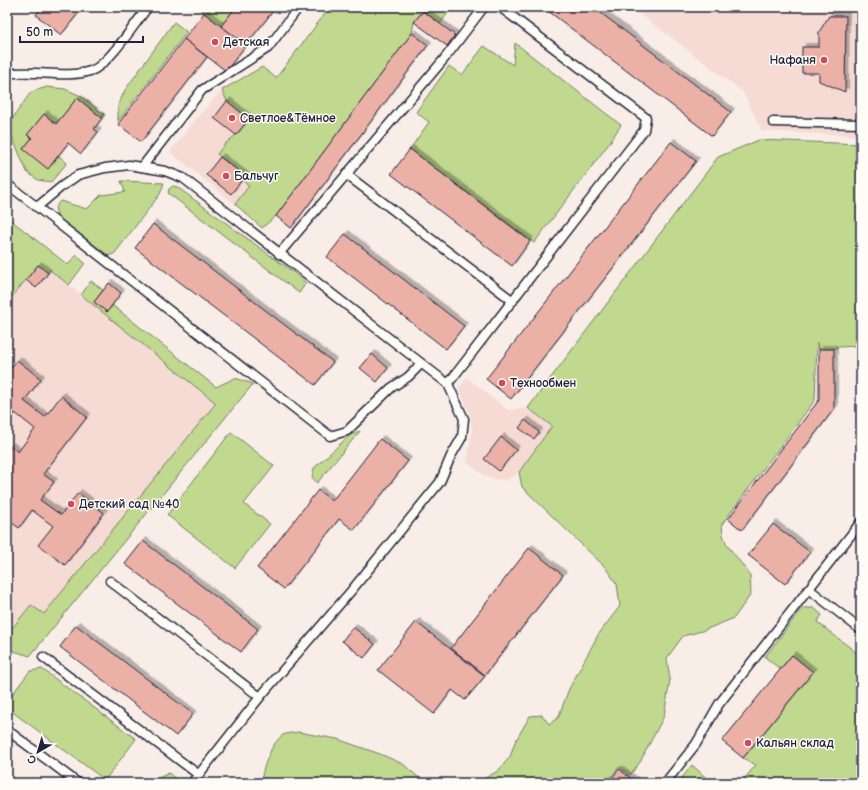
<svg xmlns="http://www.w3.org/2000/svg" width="868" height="790" viewBox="0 0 868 790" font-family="'Balsamiq Sans',sans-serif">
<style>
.built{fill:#f5dbd4}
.green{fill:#c0d98f;stroke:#717e65}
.building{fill:#ebb1a7;stroke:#22223b;filter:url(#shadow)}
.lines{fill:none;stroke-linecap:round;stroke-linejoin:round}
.lane-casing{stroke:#22223b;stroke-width:11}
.lane{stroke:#fdfcf7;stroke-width:8}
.poi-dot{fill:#d1495b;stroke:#fdfcf7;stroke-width:1.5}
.labels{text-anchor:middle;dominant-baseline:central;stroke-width:3;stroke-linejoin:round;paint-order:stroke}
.poi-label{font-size:12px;fill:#22223b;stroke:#fdfcf7;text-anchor:start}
</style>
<defs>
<filter id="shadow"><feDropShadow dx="3.5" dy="-3.5" stdDeviation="0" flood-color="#0004"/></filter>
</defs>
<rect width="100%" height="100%" fill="#f9ede7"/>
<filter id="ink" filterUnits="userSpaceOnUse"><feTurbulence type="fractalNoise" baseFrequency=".025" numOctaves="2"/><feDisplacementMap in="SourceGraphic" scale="8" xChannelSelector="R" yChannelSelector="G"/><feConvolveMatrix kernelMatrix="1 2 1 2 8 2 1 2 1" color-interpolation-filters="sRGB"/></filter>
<g filter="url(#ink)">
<g class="built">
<polygon points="631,7 861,7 861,136 762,131 743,92"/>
<polygon points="222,90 227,101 249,119 236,135 226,143 249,186 235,204 170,152 196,119"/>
<polygon points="38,265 48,272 50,270 217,403 44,615 31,605 9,633 7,631 7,303"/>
<polygon points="467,378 508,410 528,408 552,426 519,472 505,481 486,477 467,462 472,431 471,417 459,388"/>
</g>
<g class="green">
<polygon points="200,7 236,7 221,26 204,13"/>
<polygon points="330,7 446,7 450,10 440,24 423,11 414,22 412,33 276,216 262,228 235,204 249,186 242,180 245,176 217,154 226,143 236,135 249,119 227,101 222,90 262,67 276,78"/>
<polygon points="174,22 187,32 118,121 118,106 125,90"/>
<polygon points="515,43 621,125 608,145 534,243 410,149 429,122 416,112 449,66 462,75 484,46 513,65"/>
<polygon points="47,87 65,89 79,95 104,114 102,118 77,98 56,124 44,114 28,135 32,138 23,149 58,155 67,163 51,182 38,180 27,172 11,134 10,122 31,92"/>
<polygon points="759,140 861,144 861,346 837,347 834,349 819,349 817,343 815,400 722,524 723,535 727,545 750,575 751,594 734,618 702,631 683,636 667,658 670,680 664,716 640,762 630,775 619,767 606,783 476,783 498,771 510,757 515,742 530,716 542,715 549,724 558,718 569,689 598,635 620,606 617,584 605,567 522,487 519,472 552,426 528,408 718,157"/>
<polygon points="121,181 164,183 160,194 115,253 109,256 58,217 55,208 60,201 87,209 101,195 125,192"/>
<polygon points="173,186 177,187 297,275 306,283 299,293 168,193 169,189"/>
<polygon points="7,217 68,265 76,255 85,263 69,285 50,270 48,273 38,265 7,303"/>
<polygon points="91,281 103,290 94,302 107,312 112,305 216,387 235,378 253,384 30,656 7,649 7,631 9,632 31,605 44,614 216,403 81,295"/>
<polygon points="360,431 317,483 312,477 314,468 350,435"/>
<polygon points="231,432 274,466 244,504 270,524 235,568 167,515"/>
<polygon points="802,608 814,608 822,615 817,622 861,656 861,783 713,783 743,780 756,765 743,758 812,672 792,655 780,669 765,657"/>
<polygon points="42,669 136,739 105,780 7,708 7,701 30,671"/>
<path d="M298 732 337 739 380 754 403 764 425 783H261C262 769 271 743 283 735 287 733 294 733 298 732Z"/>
<polygon points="692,765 712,783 678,783"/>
<polygon points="169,773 180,783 148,783"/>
</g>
<g class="building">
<polygon points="42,7 83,7 61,35 36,15"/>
<polygon points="236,7 276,7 246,45 221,26"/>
<polygon points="543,7 593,7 731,112 712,136"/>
<polygon points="423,11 455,35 447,46 414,22"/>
<polygon points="204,13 246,45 226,71 184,39"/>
<polygon points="829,16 846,16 845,92 819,81 819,73 802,73 802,47 819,47 819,32"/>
<polygon points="412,33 428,45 291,228 276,216"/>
<polygon points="184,39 207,57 141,142 118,124"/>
<polygon points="77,98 102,118 94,129 98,132 81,154 68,143 48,169 23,149 32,138 27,135 44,114 56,124"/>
<polygon points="227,101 249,119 236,135 214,118"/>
<polygon points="671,142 696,161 511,399 486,379"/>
<polygon points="410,149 530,241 512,266 391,174"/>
<polygon points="220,157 245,176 231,194 206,175"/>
<polygon points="153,224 333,362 315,385 135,248"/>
<polygon points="345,234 464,326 446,349 327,257"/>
<polygon points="38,265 48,273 36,288 26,280"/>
<polygon points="109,283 121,293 107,312 94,302"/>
<polygon points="819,349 834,349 834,409 742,530 728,519 819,400"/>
<polygon points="372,354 388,368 377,382 360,368"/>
<polygon points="17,360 41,379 24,401 45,417 61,396 87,417 43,474 54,482 40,500 61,515 78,493 104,513 65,565 38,545 53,526 32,510 19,528 7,519 7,451 10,446 18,452 35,429 15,413 7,423 7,373"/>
<polygon points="525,420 539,432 534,439 519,428"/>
<polygon points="501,437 516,450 499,471 484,459"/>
<polygon points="380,439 408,461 354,530 339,519 284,589 257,568 318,490 332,501"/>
<polygon points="773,524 810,552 785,584 748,555"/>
<polygon points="143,541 258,629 241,652 125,564"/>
<polygon points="529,548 563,575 485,675 451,648"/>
<polygon points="416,622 485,676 465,700 452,690 434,714 378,670"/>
<polygon points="76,625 193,714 176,736 60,647"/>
<polygon points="353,627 375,644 364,658 342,641"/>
<polygon points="792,655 813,672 743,758 722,741"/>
<polygon points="619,769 637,783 608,783"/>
</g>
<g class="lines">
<g class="lane-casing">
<g id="lane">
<path d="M7 74C34 69 66 79 90 71 107 67 136 22 148 7"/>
<polyline points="773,122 861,124"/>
<polyline points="142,167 202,90 268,48 299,7"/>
<polyline points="347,175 513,301"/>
<polyline points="7,184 37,207 61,187 78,175 105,168 129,165 165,171 183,178 448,384 464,419 462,437 451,456 440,482 351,591 260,697 192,783"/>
<polyline points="37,207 330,436 347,431 391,388 408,377 421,364"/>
<polyline points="279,254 445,58 484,7"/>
<polyline points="448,384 644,130 646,118 500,7"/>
<polyline points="110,581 260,697"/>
<polyline points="809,589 861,630"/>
<polyline points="43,657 199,775"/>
<polyline points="7,730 78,783"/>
<polyline points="665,783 696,744 719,704 861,522"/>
</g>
</g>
<use href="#lane" class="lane"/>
</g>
</g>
<g class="poi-dot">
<circle cx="215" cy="42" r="4"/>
<circle cx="824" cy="60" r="4"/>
<circle cx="232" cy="118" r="4"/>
<circle cx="226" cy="176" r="4"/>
<circle cx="502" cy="383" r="4"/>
<circle cx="71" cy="504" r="4"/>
<circle cx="748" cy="743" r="4"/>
</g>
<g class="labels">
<g class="poi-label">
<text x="223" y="42">Детская</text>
<text x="816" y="60" text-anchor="end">Нафаня</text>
<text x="240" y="118">Светлое&amp;Тёмное</text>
<text x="234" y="176">Бальчуг</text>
<text x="510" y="383">Технообмен</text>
<text x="79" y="504">Детский сад №40</text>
<text x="756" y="743">Кальян склад</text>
</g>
</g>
<rect width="868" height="790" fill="none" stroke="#fdfcf7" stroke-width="24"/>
<rect x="12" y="12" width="844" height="766" fill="none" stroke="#22223b" stroke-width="1.5" filter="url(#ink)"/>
<g transform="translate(38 752) rotate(218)" stroke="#fdfcf7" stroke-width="3" paint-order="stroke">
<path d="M0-3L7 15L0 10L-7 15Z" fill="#22223b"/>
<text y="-6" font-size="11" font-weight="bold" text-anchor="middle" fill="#22223b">С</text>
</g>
<path d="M20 36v6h123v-6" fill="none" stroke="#22223b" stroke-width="2"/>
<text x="26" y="36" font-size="12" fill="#22223b" stroke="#fdfcf7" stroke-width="3" paint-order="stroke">50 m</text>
</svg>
